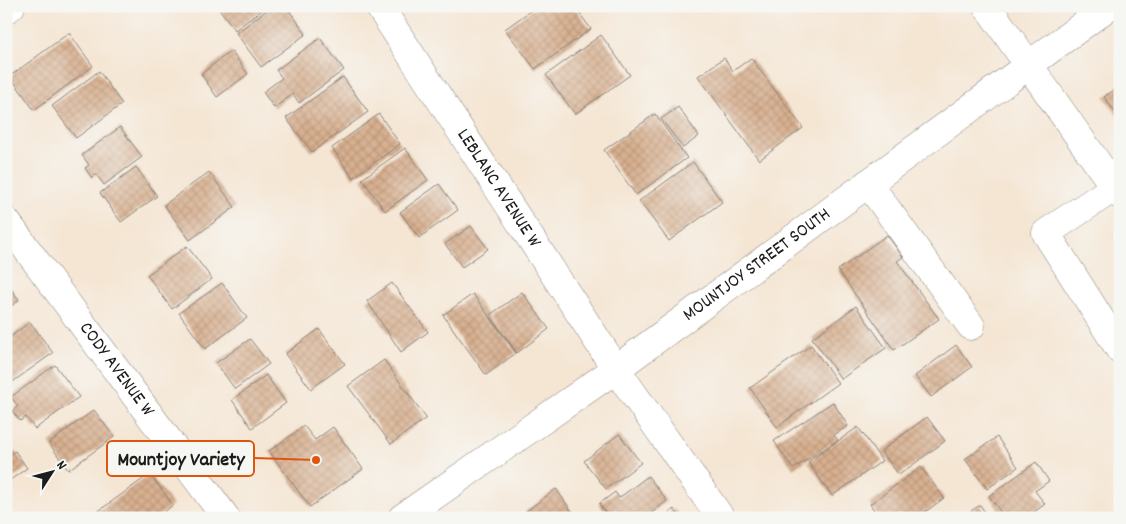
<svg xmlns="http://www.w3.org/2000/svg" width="1126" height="524" viewBox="0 0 1126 524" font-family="Dekko,sans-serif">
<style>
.building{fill:url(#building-cross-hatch)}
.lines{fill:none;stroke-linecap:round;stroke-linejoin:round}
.minor-casing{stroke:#888178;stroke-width:29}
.minor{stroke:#fff;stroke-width:28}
.labels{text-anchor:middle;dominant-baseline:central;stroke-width:5;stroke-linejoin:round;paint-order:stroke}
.street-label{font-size:19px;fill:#1c1c1c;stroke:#f6f6f2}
.leader{fill:none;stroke:#de560d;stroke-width:2}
.callout-dot{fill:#de560d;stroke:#f6f6f2;stroke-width:2}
.callout{fill:#f6f6f2;stroke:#de560d;stroke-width:2}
.callout-label{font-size:20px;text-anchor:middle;font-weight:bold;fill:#1c1c1c}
</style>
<defs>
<pattern id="building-cross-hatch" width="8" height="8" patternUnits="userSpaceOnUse" patternTransform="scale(1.25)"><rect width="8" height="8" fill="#d8b090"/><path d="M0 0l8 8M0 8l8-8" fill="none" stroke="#b9977c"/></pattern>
</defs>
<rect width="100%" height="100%" fill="#f6f6f2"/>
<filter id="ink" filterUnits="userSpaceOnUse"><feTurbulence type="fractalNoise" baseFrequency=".02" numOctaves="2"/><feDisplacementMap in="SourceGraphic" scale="10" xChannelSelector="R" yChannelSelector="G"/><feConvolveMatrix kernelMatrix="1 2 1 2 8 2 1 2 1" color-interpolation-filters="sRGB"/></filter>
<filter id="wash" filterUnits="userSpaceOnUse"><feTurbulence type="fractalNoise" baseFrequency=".0096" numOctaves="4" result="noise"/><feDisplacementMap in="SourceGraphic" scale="20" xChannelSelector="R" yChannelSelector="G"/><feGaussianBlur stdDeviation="1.12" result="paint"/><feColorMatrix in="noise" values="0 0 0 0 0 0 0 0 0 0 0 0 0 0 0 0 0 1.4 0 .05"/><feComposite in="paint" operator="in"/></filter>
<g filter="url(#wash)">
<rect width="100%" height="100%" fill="#f5e6d4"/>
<g id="blocks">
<g class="building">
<polygon points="217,6 268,6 235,30"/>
<polygon points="272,6 286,6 306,34 261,67 236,33"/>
<polygon points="537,6 574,6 591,29 535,69 505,29"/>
<polygon points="69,33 93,66 34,110 10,76"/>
<polygon points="601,35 630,75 575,114 546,75"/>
<polygon points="320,38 344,70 299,103 293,94 274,108 263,92 282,78 276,70"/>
<polygon points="231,51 248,74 217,97 201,74"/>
<polygon points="724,58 733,71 751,58 803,128 759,160 698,76"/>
<polygon points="99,71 122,104 76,138 52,106"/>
<polygon points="343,77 368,112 312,152 286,118"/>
<polygon points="1120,86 1120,119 1104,97"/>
<polygon points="678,107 699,136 683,148 661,119"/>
<polygon points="379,114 400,144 353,178 332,148"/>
<polygon points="655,114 687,158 636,195 604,150"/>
<polygon points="120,127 142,157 104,185 96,174 92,178 85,168 89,165 82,155"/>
<polygon points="405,148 428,180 385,211 362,179"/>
<polygon points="693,162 722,202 669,241 639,201"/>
<polygon points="136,167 157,196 121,222 100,193"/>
<polygon points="209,172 235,207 190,240 164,205"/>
<polygon points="439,184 458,210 419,238 400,212"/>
<polygon points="471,226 488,249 462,267 445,244"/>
<polygon points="887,235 903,257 897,261 939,319 894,350 838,270"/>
<polygon points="187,246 212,279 172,309 147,275"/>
<polygon points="6,282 19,300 6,310"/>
<polygon points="222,283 247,318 205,349 179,313"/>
<polygon points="392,283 428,332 401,352 367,301"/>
<polygon points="522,292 549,329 517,353 490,315"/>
<polygon points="473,294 516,353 486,375 443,315"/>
<polygon points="856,306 886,348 841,379 812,338"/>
<polygon points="30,322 53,353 11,383 6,376 6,340"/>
<polygon points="319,329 345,364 311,389 285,354"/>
<polygon points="250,339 269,364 235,389 216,363"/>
<polygon points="811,345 838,383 777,427 750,388"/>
<polygon points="956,345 972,367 931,397 915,376"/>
<polygon points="384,360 426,418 391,444 348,386"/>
<polygon points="55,365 79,397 35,429 26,417 20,421 12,411 18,406 11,397"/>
<polygon points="266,375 286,403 252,428 232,400"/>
<polygon points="833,402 848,426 834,435 838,440 793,469 774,441"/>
<polygon points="94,410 114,437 68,470 49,443"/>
<polygon points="927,417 945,441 899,475 881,451"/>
<polygon points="304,426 315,440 333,427 363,469 310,507 269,451"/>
<polygon points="858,427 882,461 832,496 808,462"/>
<polygon points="619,434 641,463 606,489 584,461"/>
<polygon points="997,437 1018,467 987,489 965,459"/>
<polygon points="15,451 27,468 6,483 6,457"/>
<polygon points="1036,462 1049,481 1035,491 1045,504 1026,518 1005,518 989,496"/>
<polygon points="921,467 944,498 917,518 879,518 870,504"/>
<polygon points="150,474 173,505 156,518 95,518 93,515"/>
<polygon points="648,476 667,501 645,518 609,518 599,504 615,492 619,498"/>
<polygon points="556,489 573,513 567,518 529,518 525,512"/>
<polygon points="980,505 989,518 961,518"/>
<polygon points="674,509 681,518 663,518"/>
</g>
</g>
</g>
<g filter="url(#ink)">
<use href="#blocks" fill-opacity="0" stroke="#888178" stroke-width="1"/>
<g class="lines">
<g class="minor-casing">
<g id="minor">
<path id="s1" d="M379 6 616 369 721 518"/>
<polyline points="987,6 1120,195"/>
<polyline points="6,10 11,6"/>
<polyline points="868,183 971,326"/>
<polyline points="1115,187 1046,233 1120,350"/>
<path id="s2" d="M6 221 226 518"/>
<path id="s3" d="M402 518 616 369 1109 6"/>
</g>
</g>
<use href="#minor" class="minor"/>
</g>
</g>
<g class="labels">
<g class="street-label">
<text stroke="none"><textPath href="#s1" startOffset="218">LEBLANC AVENUE W</textPath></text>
<text stroke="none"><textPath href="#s3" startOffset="436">MOUNTJOY STREET SOUTH</textPath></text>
<text stroke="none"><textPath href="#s2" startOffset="185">CODY AVENUE W</textPath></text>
</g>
</g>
<path class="leader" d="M316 460L254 458"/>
<circle class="callout-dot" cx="316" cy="460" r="5"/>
<rect class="callout" x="107" y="441" width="147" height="35" rx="5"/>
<g class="callout-label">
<text x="181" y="465">Mountjoy Variety</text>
</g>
<rect width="1126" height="524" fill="none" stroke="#f6f6f2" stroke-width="25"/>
<g transform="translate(52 472) rotate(54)" stroke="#f6f6f2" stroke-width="4" paint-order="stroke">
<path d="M0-4L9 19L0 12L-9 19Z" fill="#1c1c1c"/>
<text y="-8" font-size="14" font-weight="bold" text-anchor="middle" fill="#1c1c1c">N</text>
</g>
</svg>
